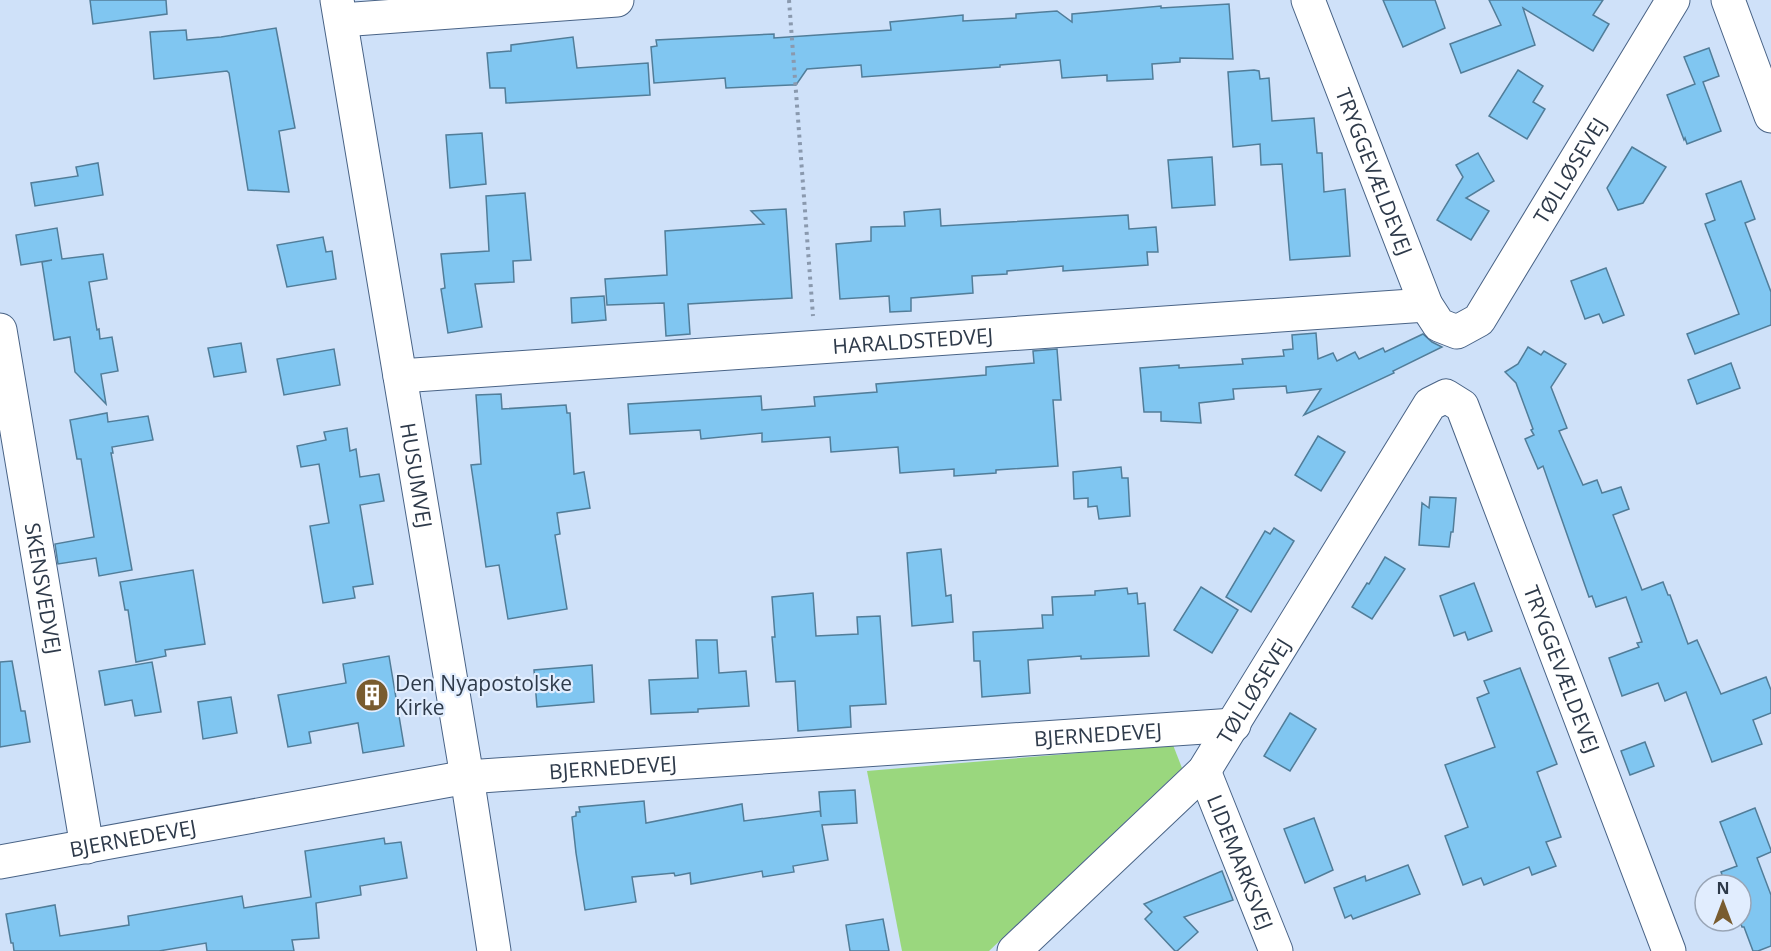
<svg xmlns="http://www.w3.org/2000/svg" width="1771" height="951" viewBox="0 0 1771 951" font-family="'Open Sans',sans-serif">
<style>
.green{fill:#9ad77e}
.building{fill:#80c6f1;stroke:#517d99;stroke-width:1.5}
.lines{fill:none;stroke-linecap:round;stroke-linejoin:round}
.minor-casing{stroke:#496386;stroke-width:35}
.path{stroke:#8a99ae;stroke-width:4;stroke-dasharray:3 4.5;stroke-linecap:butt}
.minor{stroke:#fff;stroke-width:33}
.labels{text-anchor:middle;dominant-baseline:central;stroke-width:4.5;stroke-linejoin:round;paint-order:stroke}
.street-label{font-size:21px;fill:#2e3a4a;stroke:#e1edfe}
.poi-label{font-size:21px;fill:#2e3a4a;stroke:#e1edfe;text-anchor:start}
</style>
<rect width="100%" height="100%" fill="#cfe1f9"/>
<polygon class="green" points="1173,745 1182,768 989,951 902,951 867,771"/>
<g class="building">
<polygon points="90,0 166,0 167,14 93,24"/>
<polygon points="1383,0 1435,0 1445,28 1403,47"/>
<polygon points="1489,0 1603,0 1593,15 1609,24 1593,51 1523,8 1535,45 1461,73 1450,44 1501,25"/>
<polygon points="1229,4 1233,59 1180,58 1180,62 1152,64 1153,79 1107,81 1107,75 1062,78 1060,60 1000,65 1000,67 862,77 861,65 807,69 796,85 791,85 726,88 725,78 654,83 651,47 657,46 656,40 774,34 774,38 891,30 890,22 963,15 963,21 1016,18 1016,14 1057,11 1072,22 1072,14 1161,6 1161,8"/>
<polygon points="276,28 295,128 279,131 289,192 248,190 229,73 227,71 154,79 150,32 186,30 187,40 221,37"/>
<polygon points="573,37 577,68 648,63 650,95 506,103 505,88 490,88 487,53 511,51 511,45"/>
<polygon points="1709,48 1719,76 1703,82 1721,131 1687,144 1685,138 1684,140 1667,95 1695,84 1684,57"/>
<polygon points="1254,70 1259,71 1260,79 1269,78 1272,121 1314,118 1317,153 1322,153 1324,192 1345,189 1350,256 1290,260 1282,164 1261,165 1260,144 1233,147 1228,72"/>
<polygon points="1518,70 1543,86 1533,102 1545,109 1527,139 1489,116"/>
<polygon points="482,133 486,184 450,188 446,135"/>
<polygon points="1632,147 1666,167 1643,203 1618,210 1607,188"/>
<polygon points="1478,153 1494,181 1466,198 1489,211 1471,240 1437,220 1463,177 1456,165"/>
<polygon points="1212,157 1215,205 1172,208 1168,160"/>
<polygon points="98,163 103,195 35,206 31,183 78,176 76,167"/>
<polygon points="1741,181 1755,219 1745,223 1771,292 1771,325 1695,354 1687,334 1739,314 1705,224 1715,220 1706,194"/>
<polygon points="525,193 531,260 513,261 514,282 475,284 482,327 448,333 441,289 445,288 441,254 489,251 486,196"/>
<polygon points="786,209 792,298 688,304 690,334 666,336 664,303 607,305 605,279 667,275 665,231 764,224 751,211"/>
<polygon points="940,209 941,226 1128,215 1129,229 1156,227 1158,252 1147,252 1148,265 1063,271 1063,266 1007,271 1007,274 972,276 973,293 911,298 911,311 890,312 889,296 840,299 836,244 871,241 871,227 905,226 904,212"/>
<polygon points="57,228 62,259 103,254 107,279 89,282 97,330 99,329 100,339 112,337 118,371 101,374 106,404 75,372 70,337 54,340 42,262 52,260 21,265 16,235"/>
<polygon points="323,237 326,252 332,251 336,279 287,287 277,245"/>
<polygon points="1606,268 1624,315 1603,323 1599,314 1585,319 1571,281"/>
<polygon points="604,296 606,320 572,323 571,298"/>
<polygon points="1316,333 1318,359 1333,353 1337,361 1355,352 1359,359 1383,348 1385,352 1423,334 1432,342 1442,347 1393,371 1394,373 1304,415 1321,389 1287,393 1286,386 1233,389 1234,399 1199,403 1201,423 1161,421 1161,412 1144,412 1140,368 1179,365 1179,368 1243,364 1242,359 1284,356 1283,350 1293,349 1292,335"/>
<polygon points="241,343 246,372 214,377 208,348"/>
<polygon points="1528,347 1541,355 1544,351 1566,364 1551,387 1567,428 1559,431 1583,485 1597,480 1602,493 1621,487 1629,509 1613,515 1642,590 1663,582 1668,595 1670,595 1688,644 1697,640 1721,694 1766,677 1771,690 1771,713 1753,720 1762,744 1712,762 1686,692 1665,701 1658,683 1622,696 1609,658 1639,647 1637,643 1642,642 1626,597 1596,607 1592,596 1589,597 1543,466 1538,469 1525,439 1534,435 1531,430 1533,429 1516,383 1505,372 1518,364"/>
<polygon points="334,349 340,385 284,395 277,359"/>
<polygon points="1057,349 1061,400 1053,400 1058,466 996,470 996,473 954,476 954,469 900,473 898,447 831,452 830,437 762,442 762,433 701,439 700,430 630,434 628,404 761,396 762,410 815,406 814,397 877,392 876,384 986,375 986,367 1034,363 1033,351"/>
<polygon points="1731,363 1740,388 1697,404 1688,380"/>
<polygon points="501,394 502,409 566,405 567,413 570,413 574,474 584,472 590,508 557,513 560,534 555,535 567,609 508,619 499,565 486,567 471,465 481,464 476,395"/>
<polygon points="107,413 108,422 148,416 153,440 112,447 113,453 111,453 132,570 99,576 96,558 58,564 55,544 94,537 81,459 77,459 70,420"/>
<polygon points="347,428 350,451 356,449 360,477 379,474 384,501 360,505 373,584 353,587 355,598 323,603 310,526 329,523 319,464 301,467 297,446 326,440 324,432"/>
<polygon points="1318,436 1345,452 1321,491 1295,475"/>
<polygon points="1121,467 1122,478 1128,478 1130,516 1099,519 1097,506 1088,507 1088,498 1074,499 1073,472"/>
<polygon points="1430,497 1456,498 1453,532 1451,532 1449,547 1419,545 1422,503 1429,508"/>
<polygon points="1274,528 1294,541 1251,612 1226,597 1265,531 1270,534"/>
<polygon points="941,549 946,596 951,595 953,622 912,626 907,553"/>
<polygon points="1385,557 1405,569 1372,619 1352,607 1367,583 1369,584"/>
<polygon points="193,570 205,644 165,650 166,656 136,662 128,610 125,610 120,582"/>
<polygon points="1474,583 1492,631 1468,640 1465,632 1454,636 1440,596"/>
<polygon points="1201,587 1238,610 1212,653 1174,630"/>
<polygon points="1127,588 1128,594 1137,593 1138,604 1145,603 1149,656 1081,659 1081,656 1028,660 1030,693 982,697 980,661 974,661 973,632 1043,628 1042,615 1053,615 1052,597 1095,595 1095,591"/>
<polygon points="813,593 816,636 858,634 857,617 880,616 886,704 850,706 851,727 798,731 795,681 776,682 772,637 775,637 772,597"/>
<polygon points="696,640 717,640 719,673 746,671 749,706 698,709 698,712 651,714 649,680 698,678"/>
<polygon points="389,656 404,746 363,753 358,723 309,732 311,743 288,747 278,695 346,683 343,664"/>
<polygon points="12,661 21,711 25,711 30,742 0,747 0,662"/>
<polygon points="152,662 161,712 135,716 132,700 105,705 99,671"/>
<polygon points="592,665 594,702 537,707 534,670"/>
<polygon points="1520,668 1557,764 1537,772 1561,837 1546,842 1556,866 1532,875 1529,867 1484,885 1481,878 1463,885 1445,836 1468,827 1445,765 1495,747 1477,698 1489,693 1484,681"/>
<polygon points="231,697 237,733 203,739 198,702"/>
<polygon points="1290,713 1316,729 1290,771 1264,756"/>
<polygon points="1645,742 1654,766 1630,775 1621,751"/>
<polygon points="855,790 857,823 822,825 828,860 793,866 794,872 763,877 762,871 691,884 690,873 675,876 674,873 632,877 636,902 585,910 576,853 572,817 576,816 576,812 580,812 579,807 644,801 646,823 742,804 744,821 820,811 821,817 819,792"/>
<polygon points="1755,808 1771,850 1771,852 1757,858 1771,895 1771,946 1758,951 1753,951 1744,927 1742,927 1740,921 1741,885 1726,885 1721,872 1737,866 1720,822"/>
<polygon points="1314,818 1333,870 1305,883 1284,829"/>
<polygon points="384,838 385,844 401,842 407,878 360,886 361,895 316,903 319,938 292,940 294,951 207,951 206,943 159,951 14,951 13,943 11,943 6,914 55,905 60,936 129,925 128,916 242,896 244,908 311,897 305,851"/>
<polygon points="1408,865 1420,894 1353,919 1351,915 1345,918 1334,888 1365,876 1366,881"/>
<polygon points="1222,871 1233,900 1184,917 1198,932 1177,951 1175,951 1145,919 1152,912 1144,904"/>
<polygon points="883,919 889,951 850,951 846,925"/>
</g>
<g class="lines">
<g class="minor-casing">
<g id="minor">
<path id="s1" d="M337 0 467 777 494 951"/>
<path id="s2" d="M1308 0 1426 305 1439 325 1457 332 1479 320 1673 0"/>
<polyline points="1728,0 1771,116"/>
<polyline points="341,20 617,0"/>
<path id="s3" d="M0 330 87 847"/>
<path id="s4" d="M400 376 1426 305"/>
<path id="s5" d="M1204 771 1276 951"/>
<path id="s6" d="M0 862 467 777 1234 725"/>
<path id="s7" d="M1014 951 1204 771 1430 404 1446 396 1462 406 1669 951"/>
</g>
</g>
<polyline class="path" points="789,0 813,316"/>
<use href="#minor" class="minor"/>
</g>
<defs>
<g id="building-disc" transform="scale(1.725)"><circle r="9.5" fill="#795c2f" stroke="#e1edfe"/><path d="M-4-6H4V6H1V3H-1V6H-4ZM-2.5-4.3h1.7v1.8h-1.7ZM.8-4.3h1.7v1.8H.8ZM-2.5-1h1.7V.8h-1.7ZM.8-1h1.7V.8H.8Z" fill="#fff"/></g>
</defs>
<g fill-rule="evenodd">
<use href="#building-disc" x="372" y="695"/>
</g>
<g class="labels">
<g class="street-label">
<text stroke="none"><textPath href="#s2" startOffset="570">TØLLØSEVEJ</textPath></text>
<text stroke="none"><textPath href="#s2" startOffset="184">TRYGGEVÆLDEVEJ</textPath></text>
<text stroke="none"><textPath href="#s4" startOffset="514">HARALDSTEDVEJ</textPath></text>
<text stroke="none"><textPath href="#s1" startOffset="482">HUSUMVEJ</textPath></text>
<text stroke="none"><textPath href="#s3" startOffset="262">SKENSVEDVEJ</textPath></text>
<text stroke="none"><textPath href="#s7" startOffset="1011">TRYGGEVÆLDEVEJ</textPath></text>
<text stroke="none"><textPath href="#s7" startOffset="356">TØLLØSEVEJ</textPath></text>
<text stroke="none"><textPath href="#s6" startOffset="1107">BJERNEDEVEJ</textPath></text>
<text stroke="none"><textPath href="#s6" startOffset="621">BJERNEDEVEJ</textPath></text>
<text stroke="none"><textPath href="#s6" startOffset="135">BJERNEDEVEJ</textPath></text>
<text stroke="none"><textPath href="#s5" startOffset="98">LIDEMARKSVEJ</textPath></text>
</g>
<g class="poi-label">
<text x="395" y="683">Den Nyapostolske<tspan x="395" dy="24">Kirke</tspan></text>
</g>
</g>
<g transform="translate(1723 903)"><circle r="28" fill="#e1edfe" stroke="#99a5b6" stroke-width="1.5"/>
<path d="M0-4.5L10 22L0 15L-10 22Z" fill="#795c2f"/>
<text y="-9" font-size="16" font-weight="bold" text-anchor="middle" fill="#2e3a4a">N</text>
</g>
</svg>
